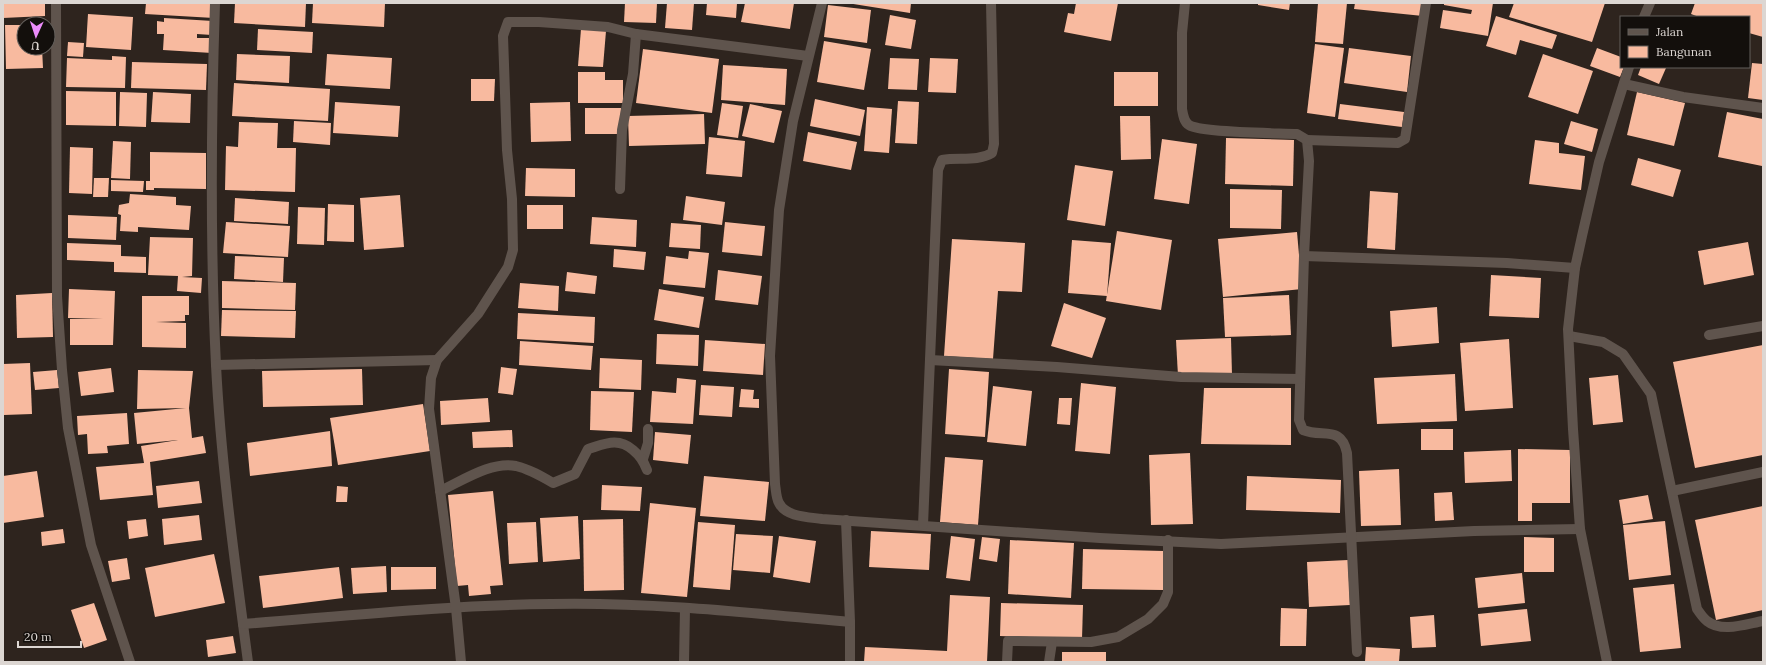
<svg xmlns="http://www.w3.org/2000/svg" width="1766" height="665" viewBox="0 0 1766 665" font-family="Lora,serif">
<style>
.building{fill:#f8ba9f}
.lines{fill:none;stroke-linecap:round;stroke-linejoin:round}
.service{stroke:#5f544d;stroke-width:10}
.minor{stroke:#5f544d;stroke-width:10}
</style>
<rect width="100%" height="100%" fill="#2e241e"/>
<g class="building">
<polygon points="3,3 45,3 45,16 3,18"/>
<polygon points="146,3 215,4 214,18 145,14"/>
<polygon points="235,3 306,3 305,27 234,23"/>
<polygon points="313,3 385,3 384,27 312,23"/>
<polygon points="625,3 657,3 656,23 624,22"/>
<polygon points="667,3 694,3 692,30 665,28"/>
<polygon points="707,3 737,3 736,18 706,15"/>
<polygon points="745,3 794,3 790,29 741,22"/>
<polygon points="847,3 911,3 910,13"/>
<polygon points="1076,3 1118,3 1111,41 1064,32 1068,13 1074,14"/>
<polygon points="1258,3 1290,3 1289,10 1258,5"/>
<polygon points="1318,3 1347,3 1343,44 1315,42"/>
<polygon points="1355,3 1424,3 1423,16 1354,9"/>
<polygon points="1444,3 1493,3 1488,36 1440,28 1443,10 1471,14 1472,10 1444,5"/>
<polygon points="1514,3 1605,3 1592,42 1509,17"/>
<polygon points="1695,3 1763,3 1763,37 1749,33 1749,17 1699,17 1691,14"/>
<polygon points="828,5 871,10 867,43 824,37"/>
<polygon points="88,14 133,17 131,50 86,47"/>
<polygon points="890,15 916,20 911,49 885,45"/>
<polygon points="1496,16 1557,35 1552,49 1520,40 1516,55 1486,46"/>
<polygon points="164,18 213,21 212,35 197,34 197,38 213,38 212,53 163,50 164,34 157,34 157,21 164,22"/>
<polygon points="5,25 24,25 24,48 42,48 43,68 6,69"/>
<polygon points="258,29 313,32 312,53 257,50"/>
<polygon points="581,29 606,31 603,67 578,66"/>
<polygon points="824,41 871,49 864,90 817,82"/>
<polygon points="68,42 84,43 83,57 67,56"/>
<polygon points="1315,44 1344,48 1335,117 1307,113"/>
<polygon points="1349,48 1411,56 1407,92 1344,83"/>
<polygon points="1597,48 1621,57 1621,67 1624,67 1620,77 1590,66"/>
<polygon points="643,49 719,59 712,113 636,103"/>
<polygon points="237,54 290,56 289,83 236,80"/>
<polygon points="327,54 392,58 390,89 325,85"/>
<polygon points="1543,54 1593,71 1578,114 1528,97"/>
<polygon points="112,56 126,57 125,88 66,87 67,58 112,60"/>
<polygon points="890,58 919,59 917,90 888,89"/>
<polygon points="930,58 958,59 956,93 928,92"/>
<polygon points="132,62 207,64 206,90 131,88"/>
<polygon points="1752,63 1763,64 1763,100 1748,98"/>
<polygon points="723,65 787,69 785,105 721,100"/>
<polygon points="1641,67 1666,68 1659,84 1638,75"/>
<polygon points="578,72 605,72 605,80 623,80 623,103 578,103"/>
<rect x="1114" y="72" width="44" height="34"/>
<polygon points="471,79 495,79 494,101 471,101"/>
<polygon points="234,83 330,89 328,121 232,116"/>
<polygon points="66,91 116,92 116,126 66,125"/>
<polygon points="120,92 147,93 146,127 119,126"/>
<polygon points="153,92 191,94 190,123 151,122"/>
<polygon points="1637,92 1685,103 1674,146 1627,135"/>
<polygon points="815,99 865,110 860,136 810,126"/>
<polygon points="898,101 919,102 917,144 895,143"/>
<polygon points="335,102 400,106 398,137 333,133"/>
<polygon points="570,102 571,141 531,142 530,103"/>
<polygon points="722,103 743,106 738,138 717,135"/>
<polygon points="750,104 782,111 774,143 742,136"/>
<polygon points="1340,104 1404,112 1402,127 1338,119"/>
<polygon points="867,107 892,109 889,153 864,151"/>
<polygon points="585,108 621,108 620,134 585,134"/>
<polygon points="1727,112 1763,119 1762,166 1718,157"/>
<polygon points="704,114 705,144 629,146 628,116"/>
<polygon points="1120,116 1150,116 1151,159 1121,160"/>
<polygon points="294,121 331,123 330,145 293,142"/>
<polygon points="1571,121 1598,129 1592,152 1564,144"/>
<polygon points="239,122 278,123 277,148 296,148 295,192 225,190 226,146 238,147"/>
<polygon points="808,132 857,142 851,170 803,161"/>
<polygon points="709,137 745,141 742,177 706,174"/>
<polygon points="1226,138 1294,140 1293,186 1225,184"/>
<polygon points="1162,139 1197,144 1189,204 1154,199"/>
<polygon points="1535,140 1559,143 1559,153 1585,156 1581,190 1529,184"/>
<polygon points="113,141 131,142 130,179 111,178"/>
<polygon points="70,147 93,148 92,194 69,193"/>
<polygon points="150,152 206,153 206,189 154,188 154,190 146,190 146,181 150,181"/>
<polygon points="1638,158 1681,170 1673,197 1631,185"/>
<polygon points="1075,165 1113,171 1105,226 1067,220"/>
<polygon points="526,168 575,169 575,197 525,196"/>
<polygon points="94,178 109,178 108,197 93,197"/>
<polygon points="111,180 144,181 143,192 111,191"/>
<polygon points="1230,189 1282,190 1281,229 1230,228"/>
<polygon points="1370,191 1398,193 1395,250 1367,248"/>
<polygon points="130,194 176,197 176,205 191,206 189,230 138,227 138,232 120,231 121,215 118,214 119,205 129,203"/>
<polygon points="400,195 404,247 364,250 360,198"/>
<polygon points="686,196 725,202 722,225 683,220"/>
<polygon points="235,198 289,202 288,224 234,221"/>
<polygon points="328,204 354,205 354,242 327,241"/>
<rect x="527" y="205" width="36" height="24"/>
<polygon points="298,207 325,208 324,245 297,244"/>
<polygon points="68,215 117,217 116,240 68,238"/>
<polygon points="592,217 637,220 636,247 590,244"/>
<polygon points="226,222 290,226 288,257 223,253"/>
<polygon points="725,222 765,226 762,256 722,252"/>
<polygon points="671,223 701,225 700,249 669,247"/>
<polygon points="1117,231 1172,240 1161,310 1106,301"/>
<polygon points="1297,232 1302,289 1223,297 1218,239"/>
<polygon points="150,237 193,238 192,276 182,277 202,278 201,293 177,291 178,276 148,275"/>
<polygon points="952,239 1025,243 1022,292 998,291 993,359 944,356"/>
<polygon points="1072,240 1111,243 1107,296 1068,293"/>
<polygon points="1748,242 1754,275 1704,285 1698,251"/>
<polygon points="67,243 121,245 121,256 146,257 146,273 114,272 114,262 67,260"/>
<polygon points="614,249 646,252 644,270 613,267"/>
<polygon points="689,251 709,253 705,288 663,284 666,256 688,259"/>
<polygon points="235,256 284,258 283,282 234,279"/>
<polygon points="718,270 762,276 758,305 715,300"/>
<polygon points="567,272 597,276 595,294 565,291"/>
<polygon points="1491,275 1541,278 1539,318 1489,316"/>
<polygon points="222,281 296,283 295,310 222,308"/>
<polygon points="520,283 559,286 558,311 518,308"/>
<polygon points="69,289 115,291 113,345 70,345 70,319 103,319 68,318"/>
<polygon points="659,289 704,297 699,328 654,320"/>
<polygon points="52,293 53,337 17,338 16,295"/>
<polygon points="1289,295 1291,335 1225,337 1223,298"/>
<polygon points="142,296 189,296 189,315 185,315 185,321 156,322 186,323 186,348 142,347"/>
<polygon points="1064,303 1106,318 1092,358 1051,346"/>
<polygon points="1437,307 1439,343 1392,347 1390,311"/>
<polygon points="222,310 296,311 295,338 221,336"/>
<polygon points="518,313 595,317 594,343 517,339"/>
<polygon points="657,334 699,335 698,366 656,364"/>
<polygon points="1231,338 1232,375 1178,376 1176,340"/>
<polygon points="1509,339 1513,408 1465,411 1460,343"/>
<polygon points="705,340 765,344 763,375 703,371"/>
<polygon points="520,341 593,346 591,370 519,365"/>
<polygon points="1763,345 1763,455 1695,468 1673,362"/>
<polygon points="600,358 642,360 641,390 599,388"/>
<polygon points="30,363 32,414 4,415 3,364"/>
<polygon points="501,367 517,369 513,395 498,393"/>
<polygon points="111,368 114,392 81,396 78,372"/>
<polygon points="362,369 363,405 263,407 262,371"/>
<polygon points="949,369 989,372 985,437 945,434"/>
<polygon points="57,370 59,388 35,390 33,372"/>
<polygon points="138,370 193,371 189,408 192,438 203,436 206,453 150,462 153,495 100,500 96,467 144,463 141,446 178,440 137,444 134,413 186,408 137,409"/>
<polygon points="1455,374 1457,421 1377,424 1374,378"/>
<polygon points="1618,375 1623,422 1593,425 1589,378"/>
<polygon points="677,378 696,380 693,424 650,422 652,391 676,393"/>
<polygon points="1081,383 1116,387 1110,454 1075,451"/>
<polygon points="701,385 734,387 732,417 699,415"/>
<polygon points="993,386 1032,391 1026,446 987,442"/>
<polygon points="1204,388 1291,388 1291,445 1201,444"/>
<polygon points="741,389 754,390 753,399 759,399 759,408 739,407"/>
<polygon points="591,391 634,392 632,432 590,430"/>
<polygon points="488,398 490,422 441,425 440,401"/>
<polygon points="1059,398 1072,398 1070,425 1057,424"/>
<polygon points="423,404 430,451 338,465 330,418"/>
<polygon points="127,413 129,444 107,446 108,453 88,454 87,434 78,435 77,416"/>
<rect x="1421" y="429" width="32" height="21"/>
<polygon points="512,430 513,447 473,448 472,432"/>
<polygon points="330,431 332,466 250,476 247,443"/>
<polygon points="655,432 691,435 688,464 653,460"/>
<polygon points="1518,449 1570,450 1570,503 1532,503 1532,521 1518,521"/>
<polygon points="1511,450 1512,481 1465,483 1464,452"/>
<polygon points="1190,453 1193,524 1151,525 1149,455"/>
<polygon points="945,457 983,460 978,525 940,522"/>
<polygon points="1399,469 1401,525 1361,526 1359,471"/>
<polygon points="37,471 44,517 3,523 3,476"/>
<polygon points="704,476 769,482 765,521 700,516"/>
<polygon points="1247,476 1341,480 1340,513 1246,510"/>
<polygon points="199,481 202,503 158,508 156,486"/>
<polygon points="602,485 642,487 640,511 601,510"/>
<polygon points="337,486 348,487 347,502 336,502"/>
<polygon points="493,491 503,585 490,586 491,594 469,596 468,585 457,586 448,495"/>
<polygon points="1452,492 1454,520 1435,521 1434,493"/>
<polygon points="1648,495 1653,519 1623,524 1619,500"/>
<polygon points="650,503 696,508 687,597 641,593"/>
<polygon points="1763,506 1763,610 1716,620 1695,520"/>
<polygon points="199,515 202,540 164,545 162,519"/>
<polygon points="578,516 580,559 543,562 540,518"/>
<polygon points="146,519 148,536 129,539 127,521"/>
<polygon points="623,519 624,590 584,591 583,520"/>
<polygon points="1665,521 1671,575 1629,580 1623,525"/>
<polygon points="536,522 538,562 509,564 507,523"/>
<polygon points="698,522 735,525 730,590 693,587"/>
<polygon points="63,529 65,543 42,546 41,532"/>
<polygon points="871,531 931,534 929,570 869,567"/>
<polygon points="736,534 773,536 770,573 733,570"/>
<polygon points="779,536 816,541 810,583 773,577"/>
<polygon points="951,536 975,539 970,581 946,578"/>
<polygon points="982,537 1000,539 997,562 979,559"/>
<polygon points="1524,537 1554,538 1554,572 1524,572"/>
<polygon points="1010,540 1074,543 1071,598 1008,594"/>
<polygon points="1083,549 1164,551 1163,590 1082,589"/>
<polygon points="214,554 225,603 155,617 145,568"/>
<polygon points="127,558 130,579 112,582 108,561"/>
<polygon points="1348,560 1350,605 1309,607 1307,562"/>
<polygon points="386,566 387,592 353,594 351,568"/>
<polygon points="339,567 343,598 263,608 259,576"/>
<polygon points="391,567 436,567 436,589 391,590"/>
<polygon points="1522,573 1525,603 1478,608 1475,578"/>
<polygon points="1674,584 1681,648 1640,652 1633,588"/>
<polygon points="950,595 990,597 987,662 864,662 865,647 947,651"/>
<polygon points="94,603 107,640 84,648 71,610"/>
<polygon points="1001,603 1083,605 1082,639 1000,636"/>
<polygon points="1281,608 1307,609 1306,646 1280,646"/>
<polygon points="1527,609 1531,641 1481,646 1478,614"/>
<polygon points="1434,615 1436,647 1412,648 1410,617"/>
<polygon points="233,636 236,653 208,657 206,640"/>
<polygon points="1366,647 1400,649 1399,662 1365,662"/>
<rect x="1062" y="652" width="44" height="10"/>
</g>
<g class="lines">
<g class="service">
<polyline points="1709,335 1763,326"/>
<path d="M1569 336 1603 342 1623 354 1651 394 1697 609C1700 613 1703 618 1707 621 1722 633 1746 624 1763 621"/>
<polyline points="1672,491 1763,472"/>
</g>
<g class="minor">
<polyline points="56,3 57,296 62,370 68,428 91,545 130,662"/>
<path d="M215 3C211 123 210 245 216 365 221 464 235 563 248 662"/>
<path d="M822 3 793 121 779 210 770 356 775 484C776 490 776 498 779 503 786 517 808 517 822 519L1100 538 1221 544 1474 531 1580 529"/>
<path d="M1185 3 1182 33V109C1183 115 1184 122 1189 125 1201 133 1279 133 1297 134L1307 140 1309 161 1304 256 1299 420 1303 430C1323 438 1341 425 1347 453L1357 652"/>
<polyline points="1644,17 1650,3"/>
<polyline points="1624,84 1683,97 1763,108"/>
<polyline points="1307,140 1398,143 1405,139 1426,3"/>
<polyline points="620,189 622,130 633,74 636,34"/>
<polyline points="1304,256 1507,263 1575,268"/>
<polyline points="930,360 1057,367 1181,377 1300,379"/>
<polyline points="216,365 437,360"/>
<polyline points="643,459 648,443 648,429"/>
<path d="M440 491C462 481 491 461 516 466 529 469 541 476 553 483L575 474 588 449C605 444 618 437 633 450 640 456 643 460 647 470"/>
<polyline points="846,520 850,622 850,662"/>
<path d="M923 525 938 170 942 160C959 157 977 162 992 153L994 144 991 3"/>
<path d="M243 624C345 616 448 605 551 604 651 602 751 613 850 622"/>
<polyline points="461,662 456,608 429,409 431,378 437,360 478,314 508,267 513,250 512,199 507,150 503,36 508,22 539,22 608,27 636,34 808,56"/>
<polyline points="684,662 685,609"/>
<polyline points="1007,662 1008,641 1091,642 1118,637 1148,619 1163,604 1168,592 1168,540"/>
<polyline points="1049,662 1052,642"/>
<polyline points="1607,662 1580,529 1573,429 1568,329 1575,268 1582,236 1599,162 1629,67"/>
</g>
</g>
<rect width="1766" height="665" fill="none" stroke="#dcd6d2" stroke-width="8"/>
<rect x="1620" y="16" width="130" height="52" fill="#130f0c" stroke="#635f5b"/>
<rect x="1628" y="29" width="20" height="6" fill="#5f544d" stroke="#635f5b"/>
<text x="1656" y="36" font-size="12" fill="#dcd6d2">Jalan</text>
<rect x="1628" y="46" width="20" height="12" fill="#f8ba9f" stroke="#635f5b"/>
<text x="1656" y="56" font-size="12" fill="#dcd6d2">Bangunan</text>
<g transform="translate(36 36) rotate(183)"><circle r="19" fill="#130f0c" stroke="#635f5b"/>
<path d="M0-3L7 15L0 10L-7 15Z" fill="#ec8cfb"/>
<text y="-6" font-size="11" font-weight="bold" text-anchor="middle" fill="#dcd6d2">U</text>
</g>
<path d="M18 641v6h63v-6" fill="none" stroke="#dcd6d2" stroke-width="2"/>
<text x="24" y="641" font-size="12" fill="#dcd6d2" stroke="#130f0c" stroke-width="3" paint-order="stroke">20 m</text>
</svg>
